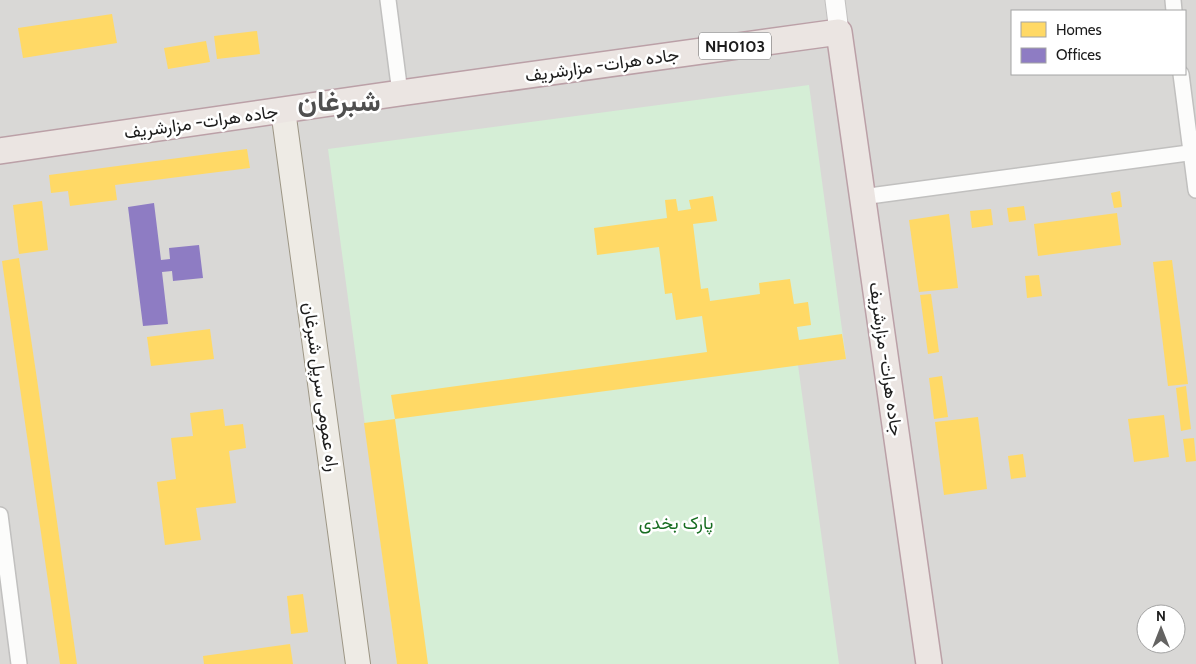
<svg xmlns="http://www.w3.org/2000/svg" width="1196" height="664" viewBox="0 0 1196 664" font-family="Cabin,Vazirmatn,sans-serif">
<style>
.residential{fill:#d9d8d6;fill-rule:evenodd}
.park{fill:#d5eed6}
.homes{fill:#ffd966}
.offices{fill:#8e7cc3}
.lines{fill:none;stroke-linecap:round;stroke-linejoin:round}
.minor-casing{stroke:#c1c0bf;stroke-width:18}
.tertiary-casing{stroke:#c1c0bf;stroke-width:21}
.primary-casing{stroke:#9d9685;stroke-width:26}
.trunk-casing{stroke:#bba0a7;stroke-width:28}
.minor{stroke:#fcfcfb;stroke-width:15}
.tertiary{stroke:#fcfcfb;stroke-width:19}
.primary{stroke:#eeebe5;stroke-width:24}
.trunk{stroke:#ebe5e2;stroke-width:25}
.labels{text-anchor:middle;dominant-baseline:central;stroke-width:5;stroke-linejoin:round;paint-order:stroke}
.shield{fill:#fff;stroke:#606060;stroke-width:1}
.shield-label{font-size:16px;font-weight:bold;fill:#1c1c1c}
.street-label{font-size:18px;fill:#1c1c1c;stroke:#fff}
.park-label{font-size:18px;fill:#176d21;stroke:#fff}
.town-label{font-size:28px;font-weight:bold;fill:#4f4f4f;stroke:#fff}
</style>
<rect width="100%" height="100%" fill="#eae8e5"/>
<path class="residential" d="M0 0H1196V664H0ZM1012 11H1185V74H1012ZM1146 614H1176V644H1146Z"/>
<polygon class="park" points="809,85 846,359 798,365 839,664 397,664 328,149"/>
<g class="homes">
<polygon points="112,14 117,43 23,58 18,28"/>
<polygon points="257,31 260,54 217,59 214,36"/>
<polygon points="206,41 210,62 168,69 164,48"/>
<polygon points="247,149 250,168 115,185 117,200 70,206 68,191 51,193 49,175"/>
<polygon points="1120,191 1122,207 1114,208 1111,193"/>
<polygon points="713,196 717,221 693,224 701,289 708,288 710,301 760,294 759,283 790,279 794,304 808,302 811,325 797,327 799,340 842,334 846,359 395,419 428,664 397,664 364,423 395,419 391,395 707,352 702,316 676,320 672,293 665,294 659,247 597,255 594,228 667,218 665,200 676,199 678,211 691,209 689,200"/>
<polygon points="42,201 48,250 19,254 13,205"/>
<polygon points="1024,206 1026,220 1009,222 1007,208"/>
<polygon points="991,209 993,225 972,228 970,211"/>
<polygon points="1117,213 1121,245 1038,256 1034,224"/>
<polygon points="949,214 958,288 919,292 909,220"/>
<polygon points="19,258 38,386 77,664 60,664 20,388 2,261"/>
<polygon points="1172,260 1188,384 1168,386 1153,262"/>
<polygon points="1039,275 1042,296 1027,298 1025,276"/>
<polygon points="931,294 939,352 928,354 920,295"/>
<polygon points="210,329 214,359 151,366 147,337"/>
<polygon points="942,376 948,417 934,419 929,378"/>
<polygon points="1186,386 1191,429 1181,431 1176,388"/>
<polygon points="223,409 225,426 243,424 246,448 229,451 236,503 196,508 201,540 165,545 157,482 176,479 171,438 193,436 190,413"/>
<polygon points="1164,415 1169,457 1134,462 1128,419"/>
<polygon points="978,417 987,489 944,495 935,422"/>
<polygon points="1194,438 1196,461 1186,462 1183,439"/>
<polygon points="1023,454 1026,477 1011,479 1008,456"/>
<polygon points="303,594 308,632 291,634 287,596"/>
<polygon points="290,644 293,664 204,664 203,656"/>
</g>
<polygon class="offices" points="154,203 161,260 170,259 169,248 199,245 203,278 173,281 172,271 162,272 168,324 143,326 128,207"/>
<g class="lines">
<g class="minor-casing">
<g id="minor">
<polyline points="388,0 400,93"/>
<polyline points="1173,0 1174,11"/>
<polyline points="1181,74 1196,190"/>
<polyline points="862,197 1196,152"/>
<polyline points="0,515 19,664"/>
</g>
</g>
<g class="tertiary-casing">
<polyline id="tertiary" points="835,0 839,32"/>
</g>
<g class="primary-casing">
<polyline id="primary" points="283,110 358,664"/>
</g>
<g class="trunk-casing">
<polyline id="trunk" points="0,151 400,93 839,32 929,664"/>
</g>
<use href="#minor" class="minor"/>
<use href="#tertiary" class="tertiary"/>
<use href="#primary" class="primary"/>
<use href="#trunk" class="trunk"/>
</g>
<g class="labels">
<rect class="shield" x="699" y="32.5" width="72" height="27" rx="4"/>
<g class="shield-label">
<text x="735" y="46">NH0103</text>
</g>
<g class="street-label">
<text transform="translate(602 65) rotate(-8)">جاده هرات- مزارشریف</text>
<text transform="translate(201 122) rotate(-8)">جاده هرات- مزارشریف</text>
<text transform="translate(886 359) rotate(82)">جاده هرات- مزارشریف</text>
<text transform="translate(321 387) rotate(82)">راه عمومی سرپل شبرغان</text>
</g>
<g class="park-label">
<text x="676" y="523">پارک بخدی</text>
</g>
<g class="town-label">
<text x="339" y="101">شبرغان</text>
</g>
</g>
<rect x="1011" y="10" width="175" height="65" fill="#ffffff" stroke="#a4a4a4"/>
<rect x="1021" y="22" width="25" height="15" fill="#ffd966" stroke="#a4a4a4"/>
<text x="1056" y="35" font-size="15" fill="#1c1c1c">Homes</text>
<rect x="1021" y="48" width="25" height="15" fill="#8e7cc3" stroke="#a4a4a4"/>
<text x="1056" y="60" font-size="15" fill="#1c1c1c">Offices</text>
<g transform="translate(1161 629)"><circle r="24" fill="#ffffff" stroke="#a4a4a4"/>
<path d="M0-4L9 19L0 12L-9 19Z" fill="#646362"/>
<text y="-8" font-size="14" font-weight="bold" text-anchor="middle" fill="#1c1c1c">N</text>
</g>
</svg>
